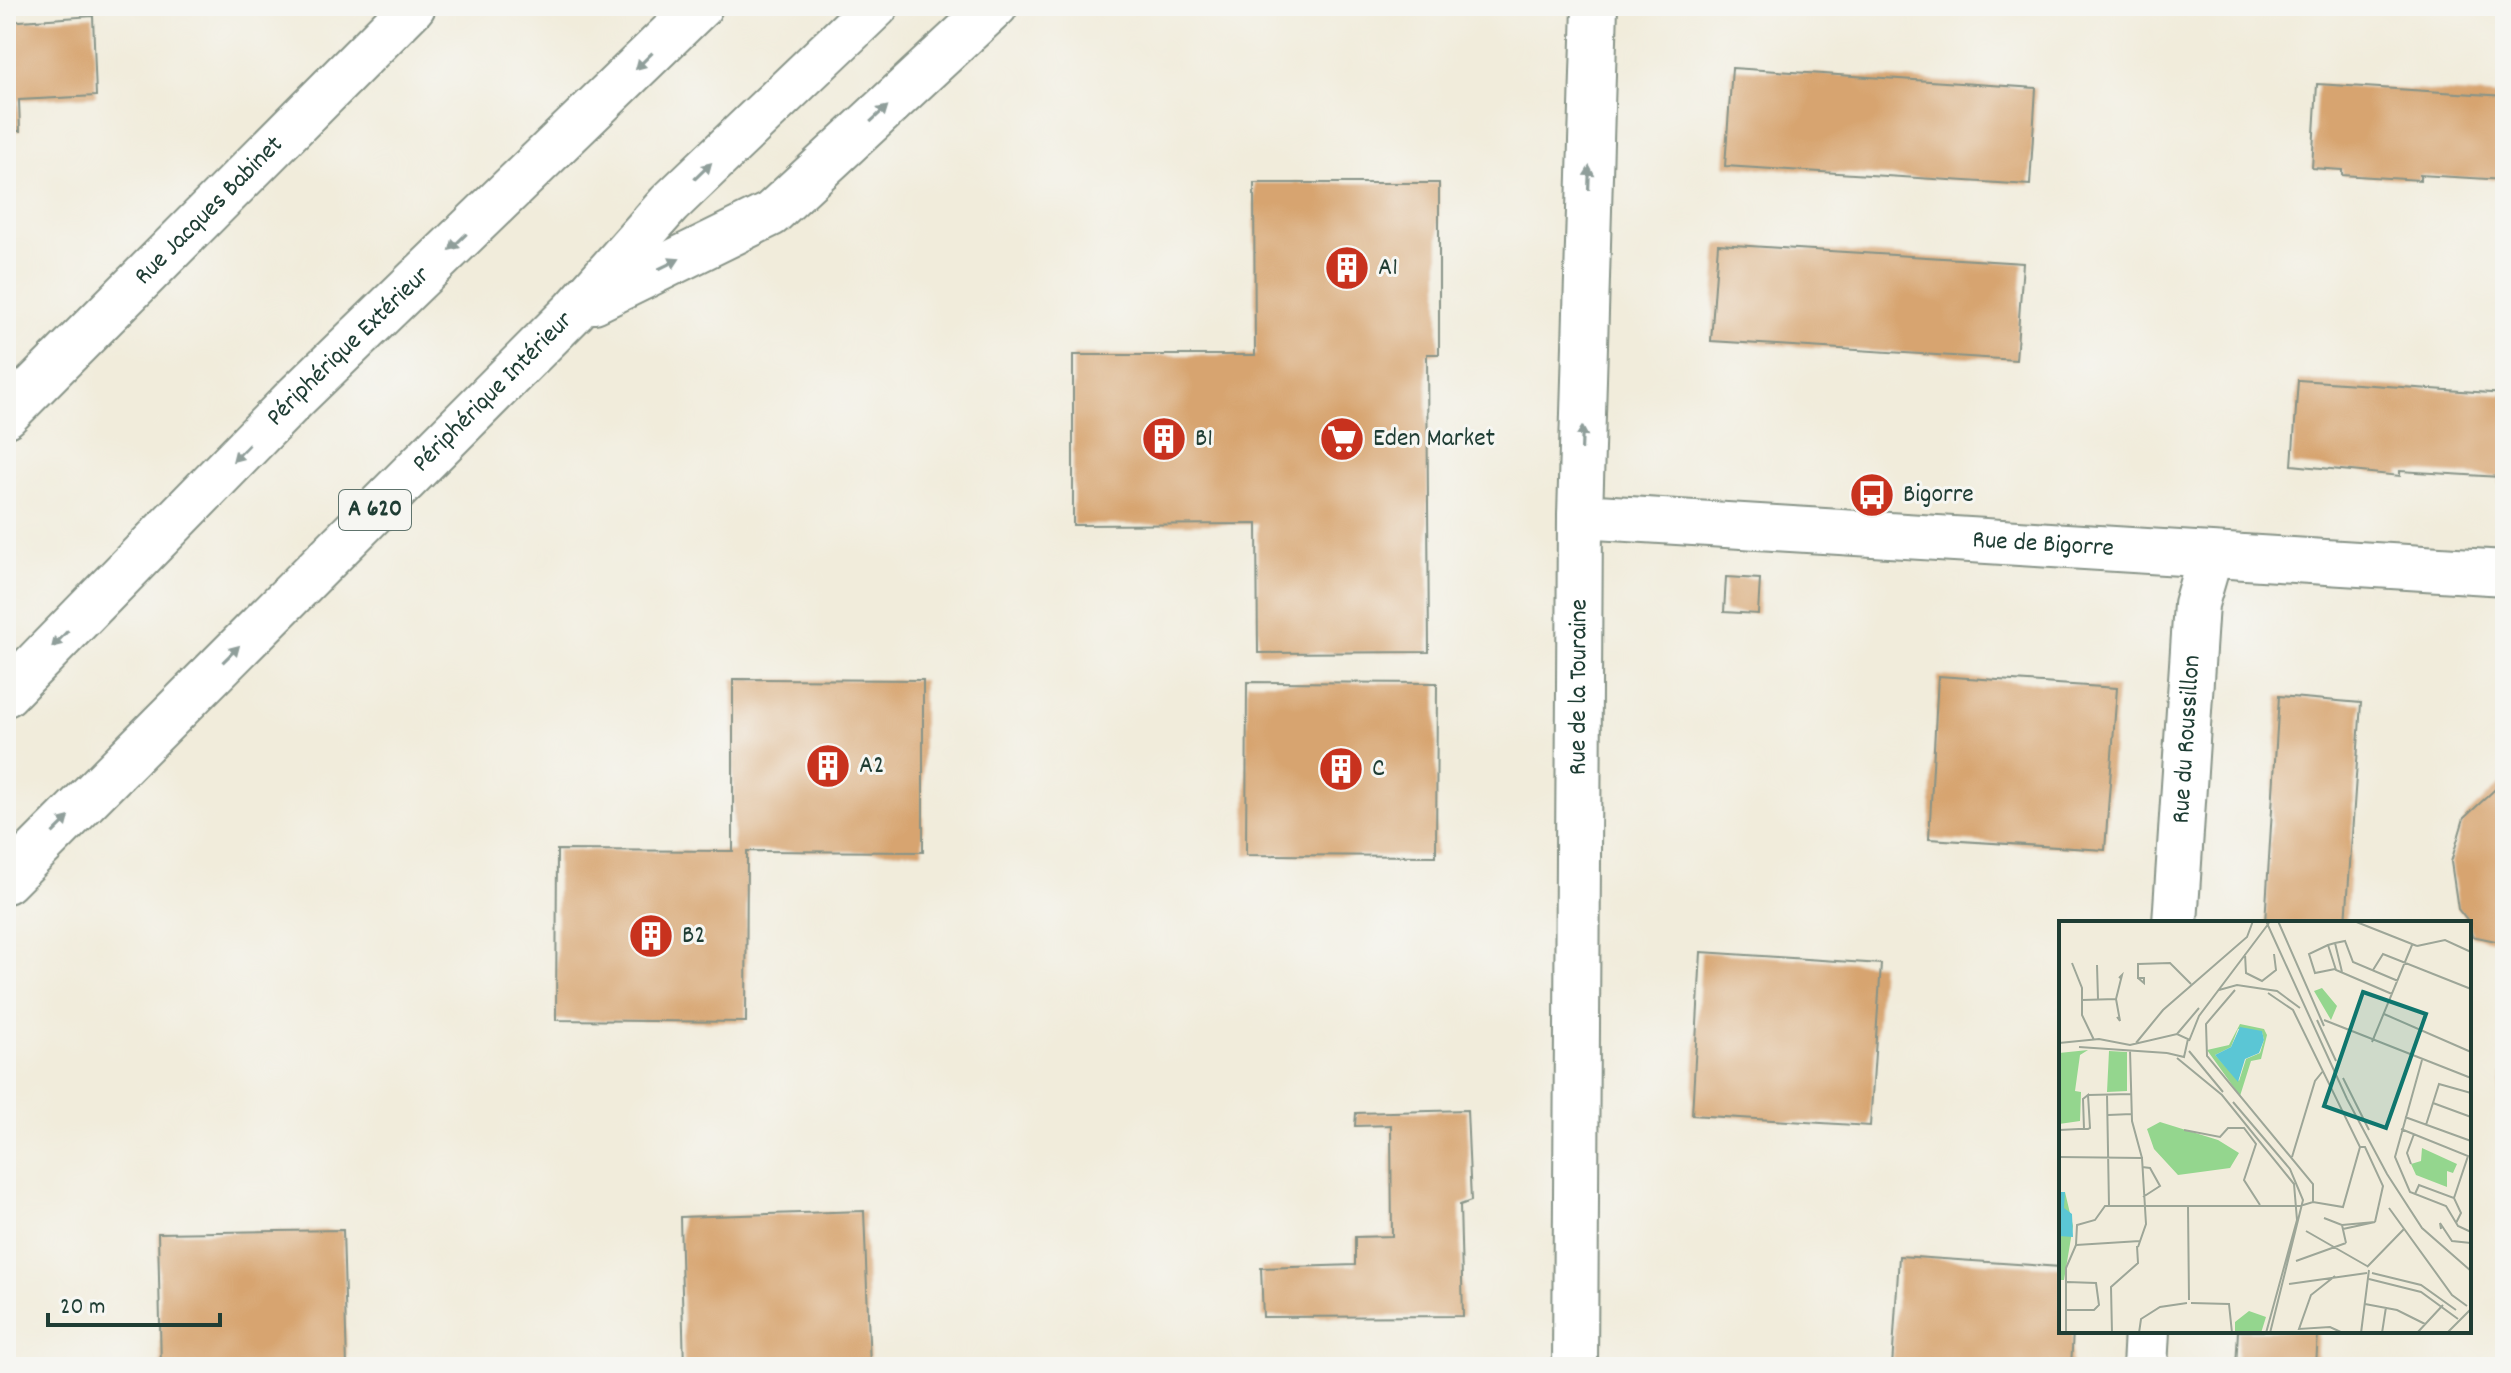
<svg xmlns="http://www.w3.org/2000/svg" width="2511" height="1373" viewBox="0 0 2511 1373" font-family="Dekko,sans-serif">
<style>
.building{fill:#d7a470}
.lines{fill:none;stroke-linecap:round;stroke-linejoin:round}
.street-casing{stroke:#889488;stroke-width:48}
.secondary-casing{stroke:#889488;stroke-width:48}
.highway-casing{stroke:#889488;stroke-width:48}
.street{stroke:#fff;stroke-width:44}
.secondary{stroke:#fff;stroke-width:44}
.highway{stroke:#fff;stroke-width:44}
.oneway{fill:#8f9e9a}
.labels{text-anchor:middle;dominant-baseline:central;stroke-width:6;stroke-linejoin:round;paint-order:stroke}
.shield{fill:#f6f6f2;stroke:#60746d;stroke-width:2}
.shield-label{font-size:24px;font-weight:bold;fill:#1f3d34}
.street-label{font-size:26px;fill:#1f3d34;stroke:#f6f6f2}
.poi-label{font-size:26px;fill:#1f3d34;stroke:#f6f6f2;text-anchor:start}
.inset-road{fill:none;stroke:#9da698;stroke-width:2}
.view{fill:#0f766e;fill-opacity:0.15;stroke:#0f766e;stroke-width:4}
.inset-edge{fill:none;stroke:#1f3d34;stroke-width:4}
</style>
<rect width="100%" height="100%" fill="#f6f6f2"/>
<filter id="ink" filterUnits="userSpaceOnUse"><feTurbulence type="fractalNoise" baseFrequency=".0125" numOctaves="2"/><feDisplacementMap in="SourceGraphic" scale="16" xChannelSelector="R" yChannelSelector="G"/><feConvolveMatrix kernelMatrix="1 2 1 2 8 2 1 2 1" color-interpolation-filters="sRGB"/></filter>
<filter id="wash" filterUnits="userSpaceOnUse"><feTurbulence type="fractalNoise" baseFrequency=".006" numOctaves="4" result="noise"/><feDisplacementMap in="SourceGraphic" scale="32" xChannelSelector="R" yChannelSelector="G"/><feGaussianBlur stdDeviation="1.8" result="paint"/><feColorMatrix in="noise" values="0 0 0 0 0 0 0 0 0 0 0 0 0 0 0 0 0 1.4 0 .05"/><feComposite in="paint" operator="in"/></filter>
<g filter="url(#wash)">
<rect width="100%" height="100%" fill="#f1ecdb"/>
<g id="blocks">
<g class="building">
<polygon points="93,16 96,96 19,100 20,131 6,131 6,22"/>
<polygon points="1732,68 2036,88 2030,185 1725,166"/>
<polygon points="2317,84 2505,96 2505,180 2420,175 2420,180 2342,175 2342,170 2312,168"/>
<polygon points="1254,183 1439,183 1439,354 1427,354 1429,652 1258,653 1257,524 1073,525 1073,355 1255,355"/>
<polygon points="1718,244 2023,263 2016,360 1711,341"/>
<polygon points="2298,380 2505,394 2505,484 2499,484 2500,477 2400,471 2400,476 2292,465"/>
<polygon points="1726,577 1760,579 1758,614 1724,612"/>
<polygon points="1938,676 2117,688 2105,850 1929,839"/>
<polygon points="733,679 923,680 923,852 747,851 746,1022 556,1020 557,850 733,851"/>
<polygon points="1247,682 1437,683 1436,856 1246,855"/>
<polygon points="2279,696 2361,703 2346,923 2265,923"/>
<polygon points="2505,780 2505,943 2472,936 2469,923 2458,909 2451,862 2464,818"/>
<polygon points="1701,952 1881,964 1870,1126 1692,1115"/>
<polygon points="2503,1071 2505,1139 2503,1139 2498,1103"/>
<polygon points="1467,1110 1471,1201 1460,1205 1463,1316 1263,1317 1261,1268 1355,1265 1355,1237 1392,1236 1391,1125 1355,1126 1356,1113"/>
<polygon points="864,1211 870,1367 684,1367 680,1217"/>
<polygon points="343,1230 347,1367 161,1367 158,1233"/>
<polygon points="1899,1256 2061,1267 2061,1331 2073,1331 2071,1367 1892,1367"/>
<polygon points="2238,1331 2318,1331 2316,1367 2236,1367"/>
</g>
</g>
</g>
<g filter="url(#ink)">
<use href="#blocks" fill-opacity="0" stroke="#889488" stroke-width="2"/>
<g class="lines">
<g class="street-casing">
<g id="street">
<path id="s1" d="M6 415 413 6"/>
<path id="s2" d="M1580 516 2505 573"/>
<path id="s3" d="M2175 923 2196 604 2210 556"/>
<polyline points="2145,1367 2147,1331"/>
</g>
</g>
<g class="secondary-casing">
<g id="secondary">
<path id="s4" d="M1575 1367 1580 516 1595 6"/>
</g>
</g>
<g class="highway-casing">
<g id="highway">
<polyline points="594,301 771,214 995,6"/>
<path id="s5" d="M6 694 296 397 700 6"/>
<path id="s6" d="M6 881 574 311 669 204 876 6"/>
</g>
</g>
<use href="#street" class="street"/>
<use href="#secondary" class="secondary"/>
<use href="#highway" class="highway"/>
</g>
<defs><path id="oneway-solid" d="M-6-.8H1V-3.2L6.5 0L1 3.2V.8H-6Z" transform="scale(2)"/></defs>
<g class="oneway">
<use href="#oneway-solid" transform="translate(644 61) rotate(135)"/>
<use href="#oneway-solid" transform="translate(879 114) rotate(-43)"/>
<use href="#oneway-solid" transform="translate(703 171) rotate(-44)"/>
<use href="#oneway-solid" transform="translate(1589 178) rotate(-88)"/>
<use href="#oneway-solid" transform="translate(458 242) rotate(136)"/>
<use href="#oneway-solid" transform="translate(669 264) rotate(-26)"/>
<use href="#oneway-solid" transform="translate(1582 438) rotate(-88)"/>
<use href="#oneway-solid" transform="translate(241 453) rotate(134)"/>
<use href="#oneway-solid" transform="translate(60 639) rotate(134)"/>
<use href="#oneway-solid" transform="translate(231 654) rotate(-45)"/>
<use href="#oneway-solid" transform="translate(61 825) rotate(-45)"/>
</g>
</g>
<defs>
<g id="building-disc" transform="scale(2.3)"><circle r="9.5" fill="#c8321e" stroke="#f6f6f2"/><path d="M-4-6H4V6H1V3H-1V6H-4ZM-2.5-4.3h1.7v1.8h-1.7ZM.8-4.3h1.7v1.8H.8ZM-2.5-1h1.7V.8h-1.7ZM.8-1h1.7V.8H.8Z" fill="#fff"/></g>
<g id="supermarket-disc" transform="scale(2.3)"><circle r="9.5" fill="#c8321e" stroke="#f6f6f2"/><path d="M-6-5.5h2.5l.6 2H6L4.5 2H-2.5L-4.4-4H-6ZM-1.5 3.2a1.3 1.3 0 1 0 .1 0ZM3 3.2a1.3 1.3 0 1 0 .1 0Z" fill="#fff"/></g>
<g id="bus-disc" transform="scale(2.3)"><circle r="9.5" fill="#c8321e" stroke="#f6f6f2"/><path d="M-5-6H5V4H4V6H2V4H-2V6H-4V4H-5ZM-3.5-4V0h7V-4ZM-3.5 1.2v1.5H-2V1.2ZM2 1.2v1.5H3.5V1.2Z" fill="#fff"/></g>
</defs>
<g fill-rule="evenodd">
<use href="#building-disc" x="1347" y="268"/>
<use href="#building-disc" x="1164" y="439"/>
<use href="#supermarket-disc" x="1342" y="439"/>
<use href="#bus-disc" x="1872" y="495"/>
<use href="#building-disc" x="828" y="766"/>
<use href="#building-disc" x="1341" y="769"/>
<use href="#building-disc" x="651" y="936"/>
</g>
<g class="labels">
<rect class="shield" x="339" y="490" width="72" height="40" rx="6"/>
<g class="shield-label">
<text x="375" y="510">A 620</text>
</g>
<g class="street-label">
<text stroke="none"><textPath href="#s1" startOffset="288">Rue Jacques Babinet</textPath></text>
<text stroke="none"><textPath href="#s5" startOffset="488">Périphérique Extérieur</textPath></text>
<text stroke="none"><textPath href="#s6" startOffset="690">Périphérique Intérieur</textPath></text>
<text stroke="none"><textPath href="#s2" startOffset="464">Rue de Bigorre</textPath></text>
<text stroke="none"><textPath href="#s4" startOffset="680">Rue de la Touraine</textPath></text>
<text stroke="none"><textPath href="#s3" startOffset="184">Rue du Roussillon</textPath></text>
</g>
<g class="poi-label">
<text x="1378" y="268">A1</text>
<text x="1195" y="439">B1</text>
<text x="1373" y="439">Eden Market</text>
<text x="1903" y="495">Bigorre</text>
<text x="859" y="766">A2</text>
<text x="1372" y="769">C</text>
<text x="682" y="936">B2</text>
</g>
</g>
<g transform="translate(2059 921)">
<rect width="412" height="412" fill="#f1ecdb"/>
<path d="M263 67 278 85 272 99 255 70ZM181 103 205 108 208 114 202 138 192 140 181 175 148 129 170 124ZM179 108 203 111 205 119 201 132 187 138 180 160 156 134 172 126ZM29 129 21 134 16 170 22 171 21 200 0 203V132ZM50 130 68 131V170L48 171ZM101 201 159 219 180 232 171 247 119 254 95 228 88 208ZM363 227 398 243 394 252 388 250V266L357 254 352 243 362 240ZM0 271H6L14 305 5 359H0ZM190 390 207 396 202 412H176V401Z" fill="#94d68e" fill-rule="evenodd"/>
<path d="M181 106 203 110 205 119 200 132 186 138 179 161 156 134 172 126ZM0 271H6L5 287 13 293 14 316 0 315Z" fill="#5bc6d5"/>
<path class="inset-road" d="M207 0 288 178 328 253 363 307 412 350M219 0 265 105M295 0 358 25M276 22 269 24 277 49 333 73M276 22 286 20 294 41 339 60M276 22 283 51M269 24 250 33 256 52 276 48M358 25 386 19 412 31M186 33 187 52 203 60 217 49 215 33M13 42 23 67V94L35 119M38 44 39 78M314 49 324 33 412 68M79 57 85 62V57H79V43L111 42 132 63M160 69 178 64 218 70 241 87M176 69 147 103 148 135 254 263V281M57 78 61 100 58 96M23 79 57 78 63 54 60 57M325 93 412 131M258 99 277 140M265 99 412 157M118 113 140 87M130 120 140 95 210 2M313 121 353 24M0 122 40 118 71 124 118 113 129 118 125 136 108 132M77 122 104 89 188 16 194 0M20 126 108 132M71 129 73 200 83 237M130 130 164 171M118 137 163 174 235 263 238 299 207 412M363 139 336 236 351 271 387 285 399 305 412 311M284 157 310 209M48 173 50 285M29 174 72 173M174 181 231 248 244 279 211 412M374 182 412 196M49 194 73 193M346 196 412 220M367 204 380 163 412 172M342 208 409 235 395 277M0 209 20 208H29L31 207 29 174 24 178 25 208M125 209 161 216 169 207H185L197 223 185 259 201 284M301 226H306L324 265 316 301M0 236 83 237 87 303 79 326M233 236 256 160 264 150M352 243 348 232 355 213M83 246 91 247 101 265 84 276M356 273 360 264 395 277 402 292 397 302M129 285 130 379M330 287 393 374 408 385M265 297 283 304 287 322M283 304 316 301M284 308 316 301M382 308 381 302 393 320 412 322M247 310 308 345M17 324 81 320M237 340 287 322M308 346 345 308M313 352 362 364 397 389M276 355 252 374 240 408 271 406 284 412M310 358 362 371 399 398M230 363 308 352M132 382 170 383 173 412M306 383 338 389 366 403M8 389H35L40 384 37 362 8 361M7 412V347L17 324 18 304 36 299 46 285H241L254 281 284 286 301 226 234 89 209 72M53 412 52 366 79 342 78 325M80 412 82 398 101 386 128 382M302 412 310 349M323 412 327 386M358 412 384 384M388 412 412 388"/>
<path class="view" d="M304 71 367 93 327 207 265 185Z"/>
<rect width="412" height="412" class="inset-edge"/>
</g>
<rect width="2511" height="1373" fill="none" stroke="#f6f6f2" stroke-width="32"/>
<path d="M48 1313v12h172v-12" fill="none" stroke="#1f3d34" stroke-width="4"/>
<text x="60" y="1313" font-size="24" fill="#1f3d34" stroke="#f6f6f2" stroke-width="6" paint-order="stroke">20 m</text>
</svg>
